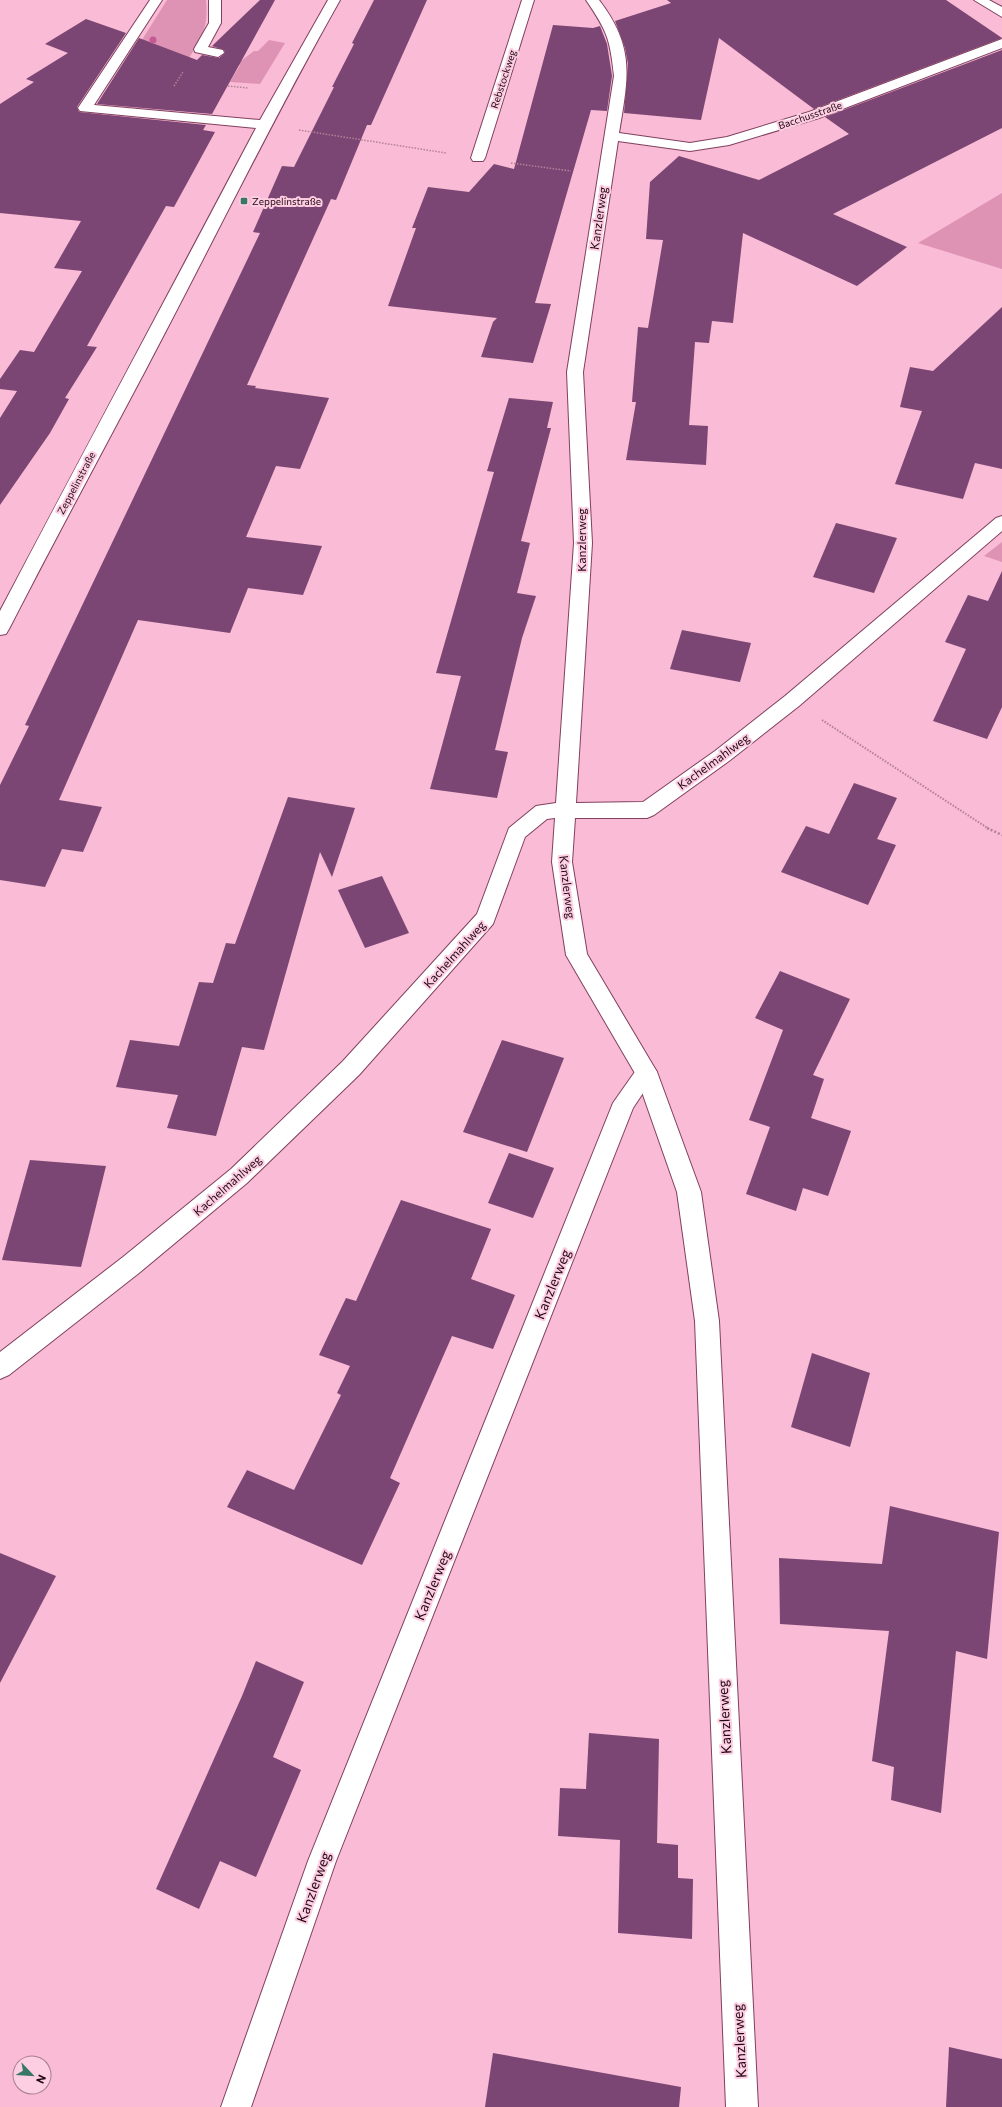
<svg xmlns="http://www.w3.org/2000/svg" width="1002" height="2107" viewBox="0 0 1002 2107" font-family="Commissioner,sans-serif">
<style>
.green{fill:#df93b4}
.building{fill:#7b4674}
.lines{fill:none;stroke-linecap:round;stroke-linejoin:round}
.lane-casing{stroke:#81405e;stroke-width:2}
.street-casing{stroke:#81405e;stroke-width:2}
.path-far2{stroke:#b38096;stroke-width:1.5;stroke-dasharray:1.5 1.5;stroke-linecap:butt}
.path-far1{stroke:#b38096;stroke-width:2;stroke-dasharray:1.5 1.5;stroke-linecap:butt}
.path{stroke:#b38096;stroke-width:2.5;stroke-dasharray:2 2;stroke-linecap:butt}
.lane{fill:#fff;fill-rule:evenodd}
.street{fill:#fff;fill-rule:evenodd}
.tree{fill:#c55995}
.poi-dot{fill:#377764;stroke:#fdcee1;stroke-width:1.5}
.labels{text-anchor:middle;dominant-baseline:central;stroke-width:4;stroke-linejoin:round;paint-order:stroke}
.far-street-label{font-size:10px;fill:#220815;stroke:#fdcee1}
.far-poi-label{font-size:10px;fill:#220815;stroke:#fdcee1;text-anchor:start}
.street-label{font-size:12px;fill:#220815;stroke:#fdcee1}
.near-street-label{font-size:14px;fill:#220815;stroke:#fdcee1}
</style>
<rect width="100%" height="100%" fill="#f9bbd5"/>
<g class="green">
<path d="M167 0H206C209 31 200 39 185 65L130 59Z"/>
<polygon points="269,40 285,43 260,84 230,82 240,65 237,64 254,51 258,51"/>
<polygon points="1002,193 1002,269 918,243"/>
<polygon points="1002,542 1002,562 984,556"/>
</g>
<g class="building">
<polygon points="260,0 275,0 212,114 97,104 139,38 197,60 202,55 219,58 225,53 224,50 212,46"/>
<polygon points="374,0 427,0 371,125 367,125 336,200 331,199 247,385 256,386 255,388 329,398 300,469 276,466 246,537 322,546 303,595 248,588 230,633 138,620 59,800 102,807 83,852 62,849 45,887 0,880 0,785 29,726 25,725 260,233 253,232 282,166 294,167 334,87 332,87 354,44 352,43"/>
<polygon points="667,0 946,0 1002,38 814,109 719,38 701,120 624,113 628,64 625,48 615,21 671,3"/>
<polygon points="86,19 126,33 77,107 79,112 206,125 203,130 215,132 174,207 166,206 87,346 97,347 65,398 69,399 50,433 0,505 0,418 17,391 0,389 0,379 20,350 34,352 82,271 54,268 81,221 0,213 0,104 34,82 26,79 68,53 45,44"/>
<polygon points="553,25 593,28 600,26 607,44 612,76 607,111 591,110 535,303 551,304 533,363 481,357 493,322 497,318 388,306 416,228 412,228 428,187 469,192 494,164 514,169"/>
<polygon points="1002,50 1002,128 833,214 907,247 857,286 743,233 733,323 712,321 709,343 695,342 689,425 708,426 706,465 626,460 636,402 632,402 638,327 648,328 663,240 646,239 650,182 679,156 759,180 849,134 825,117"/>
<polygon points="1002,307 1002,469 975,463 963,499 895,484 922,411 900,407 910,367 933,371"/>
<polygon points="509,398 553,402 547,428 551,428 521,541 530,543 517,593 536,596 522,638 495,750 508,752 497,798 430,789 461,676 436,673 494,472 487,471"/>
<polygon points="836,523 897,538 874,593 813,577"/>
<polygon points="1002,571 1002,707 987,739 933,721 966,649 945,642 968,595 988,601"/>
<polygon points="682,630 751,643 740,682 670,669"/>
<polygon points="854,783 897,798 877,839 896,845 868,905 781,872 806,826 829,834"/>
<polygon points="288,797 355,808 332,877 320,852 264,1050 242,1047 216,1136 167,1128 178,1095 116,1087 130,1040 179,1046 199,982 213,983 226,943 235,944"/>
<polygon points="382,876 409,933 365,948 338,890"/>
<polygon points="780,971 850,999 813,1075 824,1079 811,1118 851,1131 828,1196 803,1188 796,1211 746,1194 770,1127 749,1120 783,1030 755,1018"/>
<polygon points="502,1040 564,1058 527,1152 463,1132"/>
<polygon points="509,1153 554,1168 533,1218 488,1203"/>
<polygon points="30,1160 106,1166 81,1267 2,1260"/>
<polygon points="401,1200 491,1229 471,1279 515,1295 493,1349 452,1336 390,1478 400,1483 362,1565 227,1507 247,1470 294,1490 341,1395 337,1393 350,1366 319,1355 346,1298 356,1301"/>
<polygon points="812,1353 870,1373 850,1447 791,1427"/>
<polygon points="890,1506 999,1532 987,1659 956,1651 941,1813 891,1800 894,1767 872,1761 889,1631 780,1624 779,1558 882,1564"/>
<polygon points="0,1553 56,1576 0,1683"/>
<polygon points="256,1661 304,1682 273,1757 301,1770 256,1877 220,1861 199,1909 156,1889 242,1696"/>
<polygon points="589,1733 659,1739 657,1843 678,1845 678,1878 693,1879 692,1939 618,1933 620,1840 558,1836 560,1788 586,1789"/>
<polygon points="949,2047 1002,2059 1002,2107 946,2107"/>
<polygon points="493,2053 681,2087 679,2107 485,2107"/>
</g>
<g class="lines">
<g class="lane-casing">
<g id="lane">
<polygon points="209,0 221,0 221,23 208,47 223,50 224,53 218,57 195,52 194,49 209,23"/>
<polygon points="646,1063 653,1066 657,1072 633,1108 336,1861 251,2107 221,2107 308,1861 613,1103 639,1066"/>
</g>
</g>
<g class="street-casing">
<g id="street">
<path d="M150 0H162L94 105 260 120 328 0H340C271 122 210 248 144 373 99 458 53 543 9 629L6 634 0 635V611C84 450 171 290 256 128L80 111 78 108Z"/>
<polygon points="522,0 534,0 485,158 483,161 473,161 471,158"/>
<path d="M586 0H599C636 48 628 78 619 133L690 143 727 137 809 112 1002 39V48L819 118 729 145 690 151 618 141 583 372 592 543 576 803 643 802 715 751 785 696 996 518 1002 516V531L799 706 729 761 654 815 647 818H575L572 862 587 954 657 1072 701 1192 719 1321 758 2107H726L695 1321 677 1192 636 1075 566 955 552 862 555 818 547 819 525 837 493 924 359 1075 247 1183 139 1273 9 1375 0 1379V1352L123 1257 231 1169 343 1061 477 914 509 828 536 806 556 803 574 543 567 372 614 76C610 38 607 31 586 0Z"/>
<polygon points="974,0 989,0 1002,7 1002,17"/>
</g>
</g>
<g class="path-far2">
<polyline points="174,86 183,72"/>
<polyline points="228,86 248,88"/>
<polyline points="299,130 446,153"/>
<polyline points="511,163 571,171"/>
</g>
<polyline class="path-far1" points="822,720 989,829"/>
<polyline class="path" points="987,828 1002,835"/>
<use href="#lane" class="lane"/>
<use href="#street" class="street"/>
</g>
<circle class="tree" cx="153" cy="40" r="3.5"/>
<rect class="poi-dot" x="240" y="197" width="8" height="8" rx="2"/>
<g class="labels">
<g class="far-street-label">
<text transform="translate(503 79) rotate(-72)">Rebstockweg</text>
<text transform="translate(810 115) rotate(-19)">Bacchusstraße</text>
<text transform="translate(76 483) rotate(-62)">Zeppelinstraße</text>
</g>
<g class="far-poi-label">
<text x="252" y="201">Zeppelinstraße</text>
</g>
<g class="street-label">
<text transform="translate(598 218) rotate(-82)">Kanzlerweg</text>
<text transform="translate(581 540) rotate(-90)">Kanzlerweg</text>
<text transform="translate(713 761) rotate(-36)">Kachelmahlweg</text>
<text transform="translate(568 887) rotate(83)">Kanzlerweg</text>
<text transform="translate(454 954) rotate(-48)">Kachelmahlweg</text>
<text transform="translate(227 1185) rotate(-41)">Kachelmahlweg</text>
</g>
<g class="near-street-label">
<text transform="translate(552 1284) rotate(-68)">Kanzlerweg</text>
<text transform="translate(432 1585) rotate(-68)">Kanzlerweg</text>
<text transform="translate(724 1717) rotate(-93)">Kanzlerweg</text>
<text transform="translate(313 1887) rotate(-70)">Kanzlerweg</text>
<text transform="translate(739 2041) rotate(-93)">Kanzlerweg</text>
</g>
</g>
<g transform="translate(32 2075) rotate(115)"><circle r="19" fill="#fdcee1" stroke="#a57f8f"/>
<path d="M0-3L7 15L0 10L-7 15Z" fill="#377764"/>
<text y="-6" font-size="11" font-weight="bold" text-anchor="middle" fill="#220815">N</text>
</g>
</svg>
